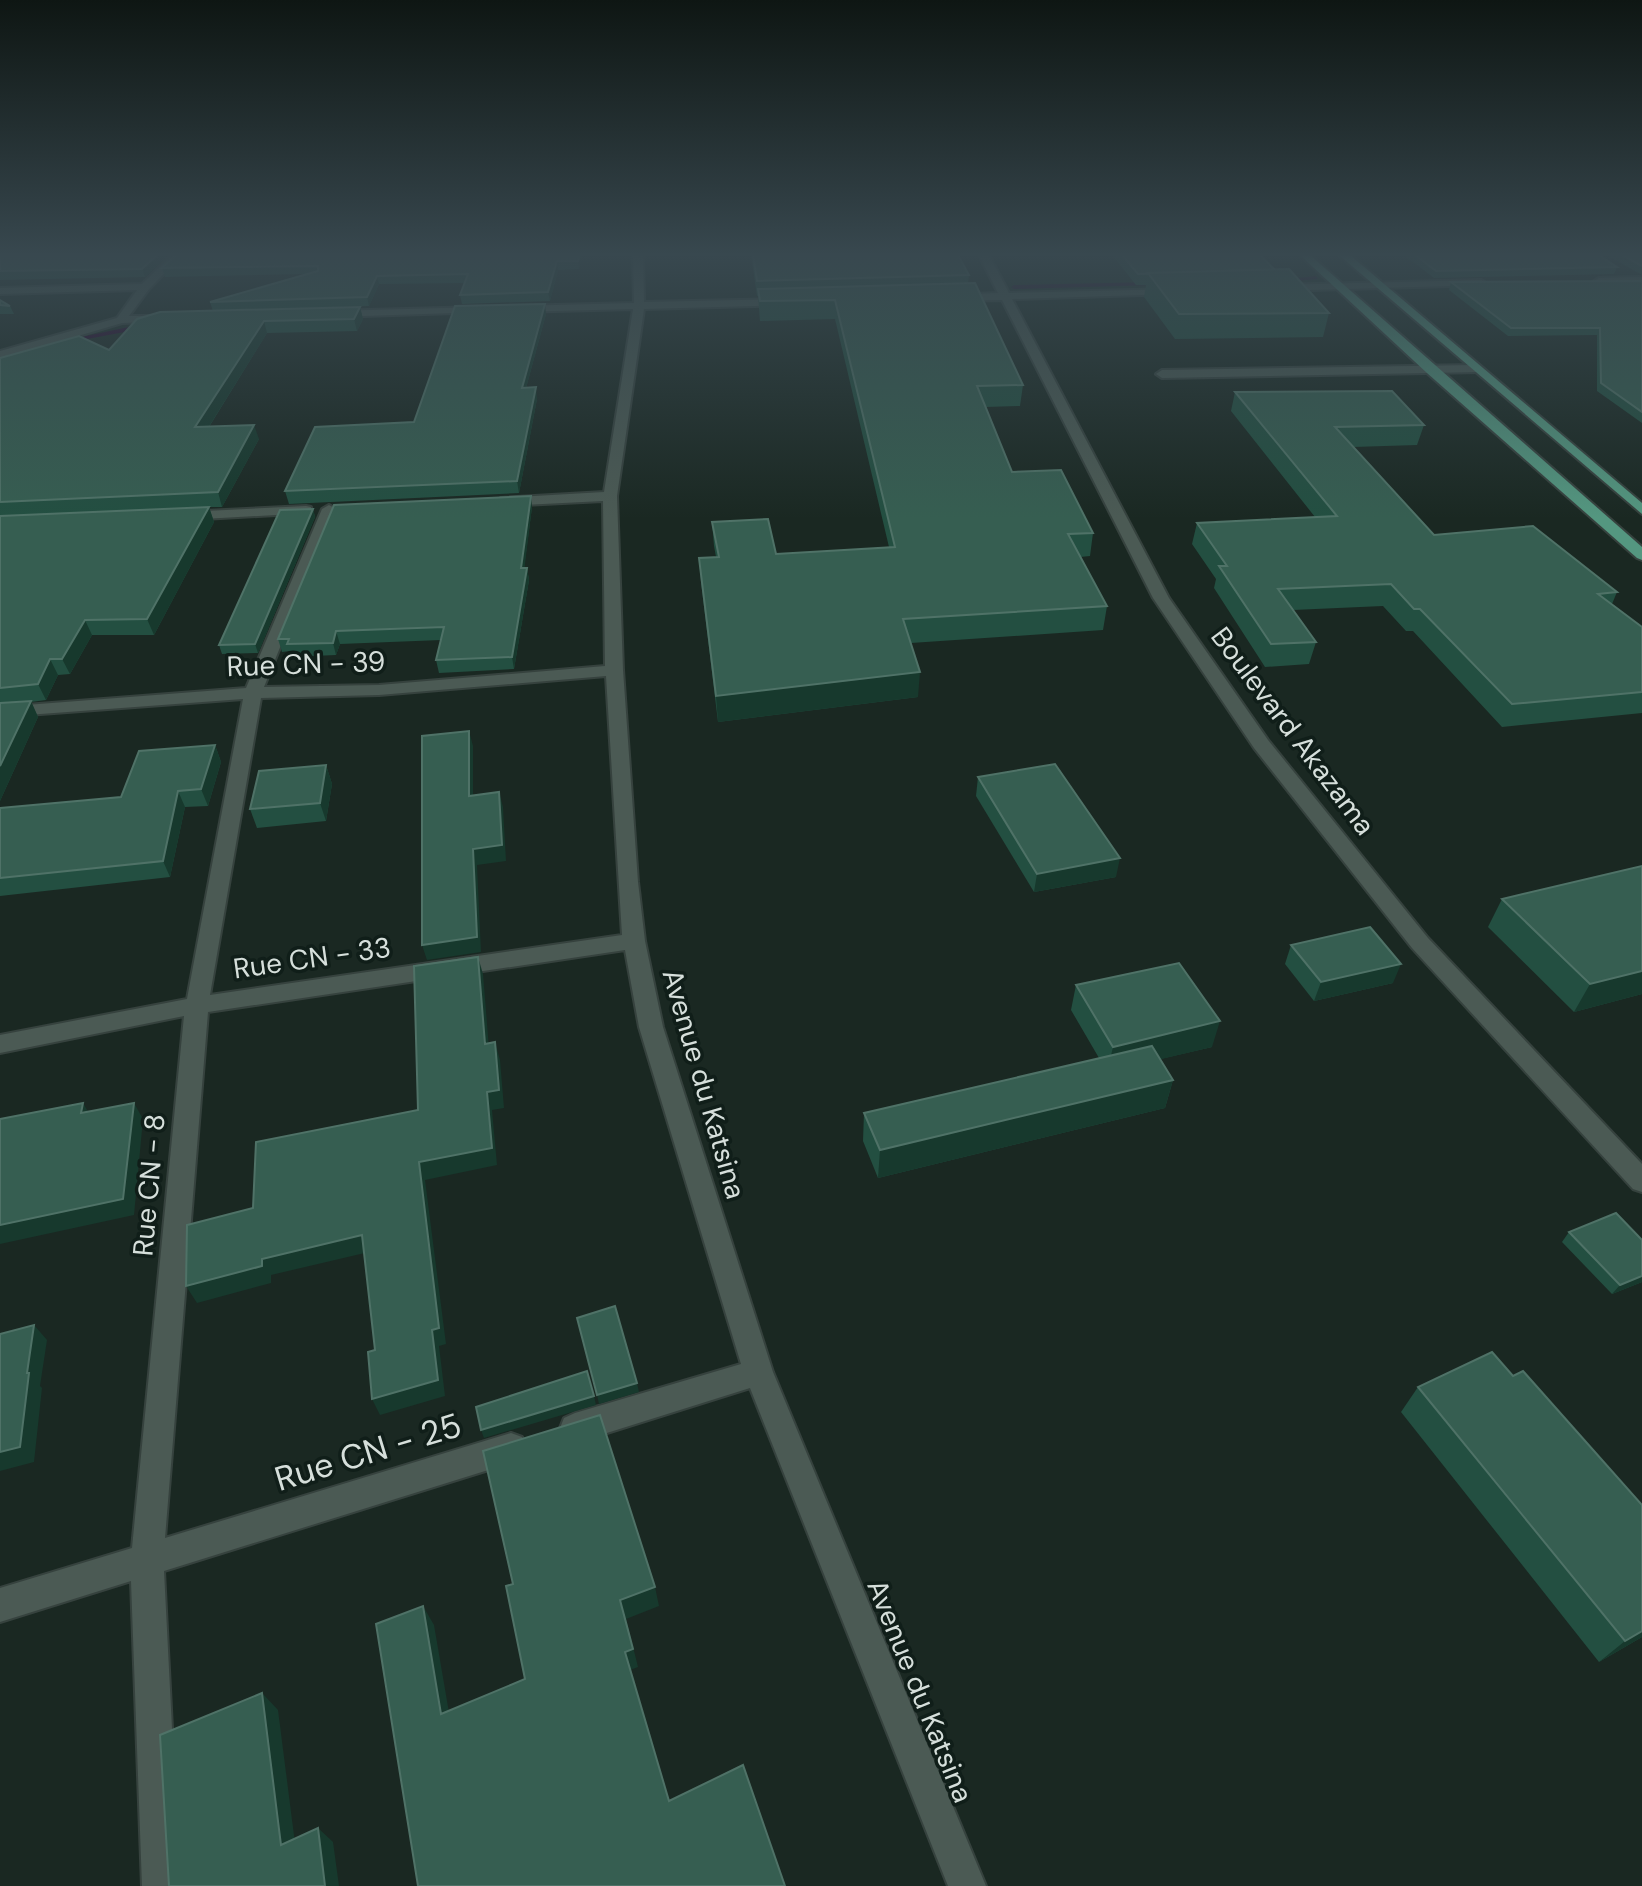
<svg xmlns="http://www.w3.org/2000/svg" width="1642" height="1886" viewBox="0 0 1642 1886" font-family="'DM Sans',sans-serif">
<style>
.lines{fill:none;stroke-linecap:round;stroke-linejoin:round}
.stream{fill:#29002c;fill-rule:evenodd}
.service-casing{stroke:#36423e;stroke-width:4}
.minor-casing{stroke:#36423e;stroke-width:4}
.primary-casing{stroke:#36423e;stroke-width:4}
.service{fill:#4b5a54;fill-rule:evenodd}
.minor{fill:#4b5a54;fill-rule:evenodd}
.primary{fill:#549780;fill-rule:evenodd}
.wall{fill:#234f41}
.shaded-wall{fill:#17392d}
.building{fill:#365e51;stroke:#4f7267;stroke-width:2}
.labels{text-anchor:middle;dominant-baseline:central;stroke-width:7;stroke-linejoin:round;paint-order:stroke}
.street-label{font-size:28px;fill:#d6dfdb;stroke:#101e19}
.near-street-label{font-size:34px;fill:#d6dfdb;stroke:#101e19}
</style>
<rect width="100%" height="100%" fill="#1a2822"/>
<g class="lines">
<g class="stream">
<polygon points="1316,276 1318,279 1282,282 1279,280"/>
<polygon points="1153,282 1155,285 1014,289 1011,287 1014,285"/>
<polygon points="148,323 151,327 66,343 62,341"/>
</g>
<g class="service-casing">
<polygon id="service" points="1475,365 1481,369 1479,372 1162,378 1156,374 1162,370"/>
</g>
<g class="minor-casing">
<g id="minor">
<polygon points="172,255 182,255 149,289 129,316 165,316 171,319 169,321 122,323 0,359 0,351 117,318 137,290 0,294 0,288 142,284"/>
<path d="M633 255H643L644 302 789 299 794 302 789 305 644 309 617 496 623 670 638 882 645 941 663 1027 773 1372 986 1886H948L750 1388 575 1443 564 1438 560 1428 564 1418 575 1413 741 1364 639 1027 625 950 208 1012 165 1538 511 1433 522 1437 526 1448 522 1459 511 1463 164 1571 180 1886H142L131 1581 0 1622V1588L132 1548 184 1016 0 1053V1035L187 999 243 699 0 717V707L246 688 322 509 329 505 336 509 264 687 379 685 605 666 603 501 501 506 494 502 501 498 604 492 633 309 516 312 511 309 516 306 634 303ZM606 676 622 935 210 995 261 698 379 695Z"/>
<polygon points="979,255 989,255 1009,293 1177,289 1177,293 1173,294 1012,299 1169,598 1268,740 1428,938 1642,1164 1642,1192 1633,1189 1412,948 1254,748 1153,598 1002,300 951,301 946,298 951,295 998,293"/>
<polygon points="1642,277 1642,283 1599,284 1594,281 1599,278"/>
<polygon points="1481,280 1486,283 1485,285 1275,291 1270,288 1275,285"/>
<polygon points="481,307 485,308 485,312 332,317 326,314 332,311"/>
<polygon points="306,506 311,507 311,513 185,520 178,516 185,512"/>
</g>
</g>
<g class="primary-casing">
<g id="primary">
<polygon points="1300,255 1310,255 1642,547 1642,560 1637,558 1427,373"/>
<polygon points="1339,255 1350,255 1642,503 1642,514"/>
</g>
</g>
<use href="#service" class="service"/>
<use href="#minor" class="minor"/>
<use href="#primary" class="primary"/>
</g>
<g class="wall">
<polygon points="0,255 168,255 145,277 0,280"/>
<polygon points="582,255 579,269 558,270 550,301 462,304 460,295 465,283 379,284 369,306 213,311 210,302 305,274 165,277 162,268"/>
<polygon points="751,255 958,255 969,275 968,283 1023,385 1020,406 985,407 1012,472 1093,533 1090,556 1080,557 1107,606 1103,630 911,643 918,697 718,722 701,582 699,558 716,557 714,546 712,522 776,554 889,547 835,319 760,321 758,296 757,296"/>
<polygon points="1112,255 1260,255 1275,270 1329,313 1323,337 1175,339 1144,297 1146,285 1136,285"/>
<polygon points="1404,255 1599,255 1617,267 1614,274 1434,278"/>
<polygon points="1607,255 1642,255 1642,275"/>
<polygon points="1642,281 1642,423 1597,391 1597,335 1508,336 1449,290 1451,282"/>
<polygon points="0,300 10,306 14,314 0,314"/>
<polygon points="360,307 363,319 357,331 267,333 209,427 259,439 222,507 209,507 214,522 154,635 92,635 70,674 58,675 46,700 31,702 38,717 0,801 0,358 109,350 137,319"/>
<polygon points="546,314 526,388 537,399 519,493 289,504 285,491 414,422"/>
<polygon points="1235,392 1424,425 1417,445 1353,447 1434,535 1617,592 1612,604 1642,627 1642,713 1502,727 1413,631 1406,631 1383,606 1293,610 1316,642 1309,664 1265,667 1214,588 1216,579 1192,544 1197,523 1315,517 1231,411"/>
<polygon points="532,507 524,568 527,568 529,580 514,669 439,673 436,660 441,640 340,644 336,655 291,657 290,651 282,652 278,639"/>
<polygon points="313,509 315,517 258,653 222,654 219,645"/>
<polygon points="215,745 221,762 208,806 185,807 170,877 0,896 0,808 121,797"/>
<polygon points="326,765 332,784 326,821 257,828 250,809"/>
<polygon points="978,777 1116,877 1034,892 976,796"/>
<polygon points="1502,899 1642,994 1574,1012 1488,927"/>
<polygon points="1291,945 1393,983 1314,1001 1285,964"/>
<polygon points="1076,985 1212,1047 1160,1059 1173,1080 1165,1108 878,1178 863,1141 864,1113 1099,1058 1071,1010"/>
<polygon points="1569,1232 1642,1282 1612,1294 1562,1242"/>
<polygon points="1418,1387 1642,1637 1599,1662 1401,1412"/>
</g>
<g class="shaded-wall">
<polygon points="157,255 168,255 145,277 142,269"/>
<polygon points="579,255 582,255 579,269 578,261"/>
<polygon points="557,261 558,270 550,301 548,292"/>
<polygon points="377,276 379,284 369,306 367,297"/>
<polygon points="545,304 546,314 523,399 522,388"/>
<polygon points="360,307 363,319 357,331 354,319"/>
<polygon points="264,321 267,333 200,441 195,427"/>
<polygon points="536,387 537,399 519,493 517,481"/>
<polygon points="254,425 259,439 222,507 218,492"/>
<polygon points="531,496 532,507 523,580 521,568"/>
<polygon points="209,507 214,522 154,635 147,619"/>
<polygon points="313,509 315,517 258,653 255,644"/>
<polygon points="527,568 529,580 514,669 512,657"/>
<polygon points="85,620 92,635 70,674 62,659"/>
<polygon points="336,631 340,644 336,655 333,643"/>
<polygon points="50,659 58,675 46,700 38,684"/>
<polygon points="920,672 918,697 718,722 716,696"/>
<polygon points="31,701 38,717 0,801 0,766"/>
<polygon points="469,731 473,746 473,811 469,796"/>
<polygon points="215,745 221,762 208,806 201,789"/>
<polygon points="326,765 332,784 326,821 320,803"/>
<polygon points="178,791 185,807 170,877 163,861"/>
<polygon points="499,792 503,807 506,861 477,865 481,952 427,960 422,945"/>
<polygon points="1120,858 1116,877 1034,892 1037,874"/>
<polygon points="478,957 483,974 490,1061 485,1044"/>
<polygon points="1401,964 1393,983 1314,1001 1321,982"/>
<polygon points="1642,971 1642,994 1574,1012 1590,984"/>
<polygon points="1220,1021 1212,1047 1107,1072 1113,1047"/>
<polygon points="495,1042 500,1060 504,1108 492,1110 497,1165 425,1180 446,1344 439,1346 445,1396 380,1415 372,1399 419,1162 487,1092"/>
<polygon points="1173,1080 1165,1108 878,1178 880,1150"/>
<polygon points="83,1103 93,1120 81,1113"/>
<polygon points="134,1103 143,1119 134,1215 0,1244 0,1225"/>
<polygon points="362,1235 369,1252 271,1275 271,1283 197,1303 186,1286 262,1259"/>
<polygon points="1642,1276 1642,1282 1612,1294 1620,1285"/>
<polygon points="34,1325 47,1340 40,1386 42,1388 34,1462 0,1471 0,1452 27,1373"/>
<polygon points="637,1383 639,1392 599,1404 597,1395"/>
<polygon points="594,1396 596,1405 484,1438 481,1430"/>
<polygon points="655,1587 659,1606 626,1619 638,1667 630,1670 625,1652 620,1600"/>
<polygon points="423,1606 434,1625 452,1730 441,1714"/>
<polygon points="1642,1631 1642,1637 1599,1662 1625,1641"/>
<polygon points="262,1693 278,1710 297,1859 281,1845"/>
<polygon points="318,1828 333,1842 339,1886 325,1886"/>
</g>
<g class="building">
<polygon points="0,255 157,255 142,269 0,271"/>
<polygon points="176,255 579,255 578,261 557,261 548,292 460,295 468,274 377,276 367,297 210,302 318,271 318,266 162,268"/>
<polygon points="753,255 958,255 969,275 757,281"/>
<polygon points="1122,255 1260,255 1275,270 1138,274"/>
<polygon points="1415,255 1599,255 1617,267 1436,271"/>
<polygon points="1622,255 1642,255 1642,266"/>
<polygon points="1289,269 1329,313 1179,314 1148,273"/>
<polygon points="1642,281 1642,412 1601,383 1600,328 1511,328 1451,282"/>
<polygon points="975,283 1023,385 977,386 1012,472 1061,470 1093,533 1068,534 1107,606 903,619 920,672 716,696 699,558 719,557 712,522 768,519 776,554 895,547 835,300 760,301 758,289"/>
<polygon points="0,300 10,306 0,305"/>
<polygon points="545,304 522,388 536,387 517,481 285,491 315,427 414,422 455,306"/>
<polygon points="360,307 354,319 264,321 195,427 254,425 218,492 0,502 0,358 79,336 109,350 137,319 160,312"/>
<polygon points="1392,391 1424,425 1335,427 1434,535 1533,526 1617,592 1598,594 1642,627 1642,692 1512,704 1420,609 1414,609 1391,584 1278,589 1316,642 1271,644 1219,566 1227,566 1197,523 1337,516 1235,392"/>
<polygon points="531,496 521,568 527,568 512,657 436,660 444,627 336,631 333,643 287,644 289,639 278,639 334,505"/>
<polygon points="209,507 147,619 85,620 62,659 50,659 38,684 0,688 0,516"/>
<polygon points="313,509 255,644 219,645 280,510"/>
<polygon points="31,701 0,766 0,703"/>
<polygon points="469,731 469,796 499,792 502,845 473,849 477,937 422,945 422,736"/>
<polygon points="215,745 201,789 178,791 163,861 0,878 0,808 121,797 139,751"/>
<polygon points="1055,764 1120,858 1037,874 978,777"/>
<polygon points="326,765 320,803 250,809 259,771"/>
<polygon points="1642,866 1642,971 1590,984 1502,899"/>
<polygon points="1370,927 1401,964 1321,982 1291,945"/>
<polygon points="478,957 485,1044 495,1042 499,1090 487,1092 492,1148 419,1162 439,1328 432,1330 438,1380 372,1399 368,1352 375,1350 362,1235 262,1259 262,1266 186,1286 187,1225 253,1208 256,1142 418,1110 414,966"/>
<polygon points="1179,963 1220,1021 1113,1047 1076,985"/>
<polygon points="1152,1046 1173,1080 880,1150 864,1113"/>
<polygon points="83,1103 81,1113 134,1103 123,1199 0,1225 0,1119"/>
<polygon points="1616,1213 1642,1240 1642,1276 1620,1285 1569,1232"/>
<polygon points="615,1306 637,1383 597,1395 577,1318"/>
<polygon points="34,1325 27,1373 29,1373 20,1447 0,1452 0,1334"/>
<polygon points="1492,1352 1513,1376 1523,1371 1642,1505 1642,1631 1625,1641 1418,1387"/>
<polygon points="587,1371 594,1396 481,1430 476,1407"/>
<polygon points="600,1415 655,1587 620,1600 633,1649 625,1652 669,1801 743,1765 785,1886 418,1886 376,1624 423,1606 441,1714 525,1679 506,1586 513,1584 483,1451"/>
<polygon points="262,1693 281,1845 318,1828 325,1886 169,1886 160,1735"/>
</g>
<linearGradient id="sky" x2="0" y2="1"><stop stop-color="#0e1613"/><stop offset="0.49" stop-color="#38484f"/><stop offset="1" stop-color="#38484f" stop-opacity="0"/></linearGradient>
<rect width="1642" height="519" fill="url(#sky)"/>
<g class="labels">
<g class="street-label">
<text transform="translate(306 664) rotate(-2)">Rue CN - 39</text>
<text transform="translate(1293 731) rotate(53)">Boulevard Akazama</text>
<text transform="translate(312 958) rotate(-8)">Rue CN - 33</text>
<text transform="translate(704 1084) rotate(74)">Avenue du Katsina</text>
<text transform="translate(149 1185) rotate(-85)">Rue CN - 8</text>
<text transform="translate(920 1691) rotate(68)">Avenue du Katsina</text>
</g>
<g class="near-street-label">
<text transform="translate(368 1452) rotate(-17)">Rue CN - 25</text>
</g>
</g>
</svg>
